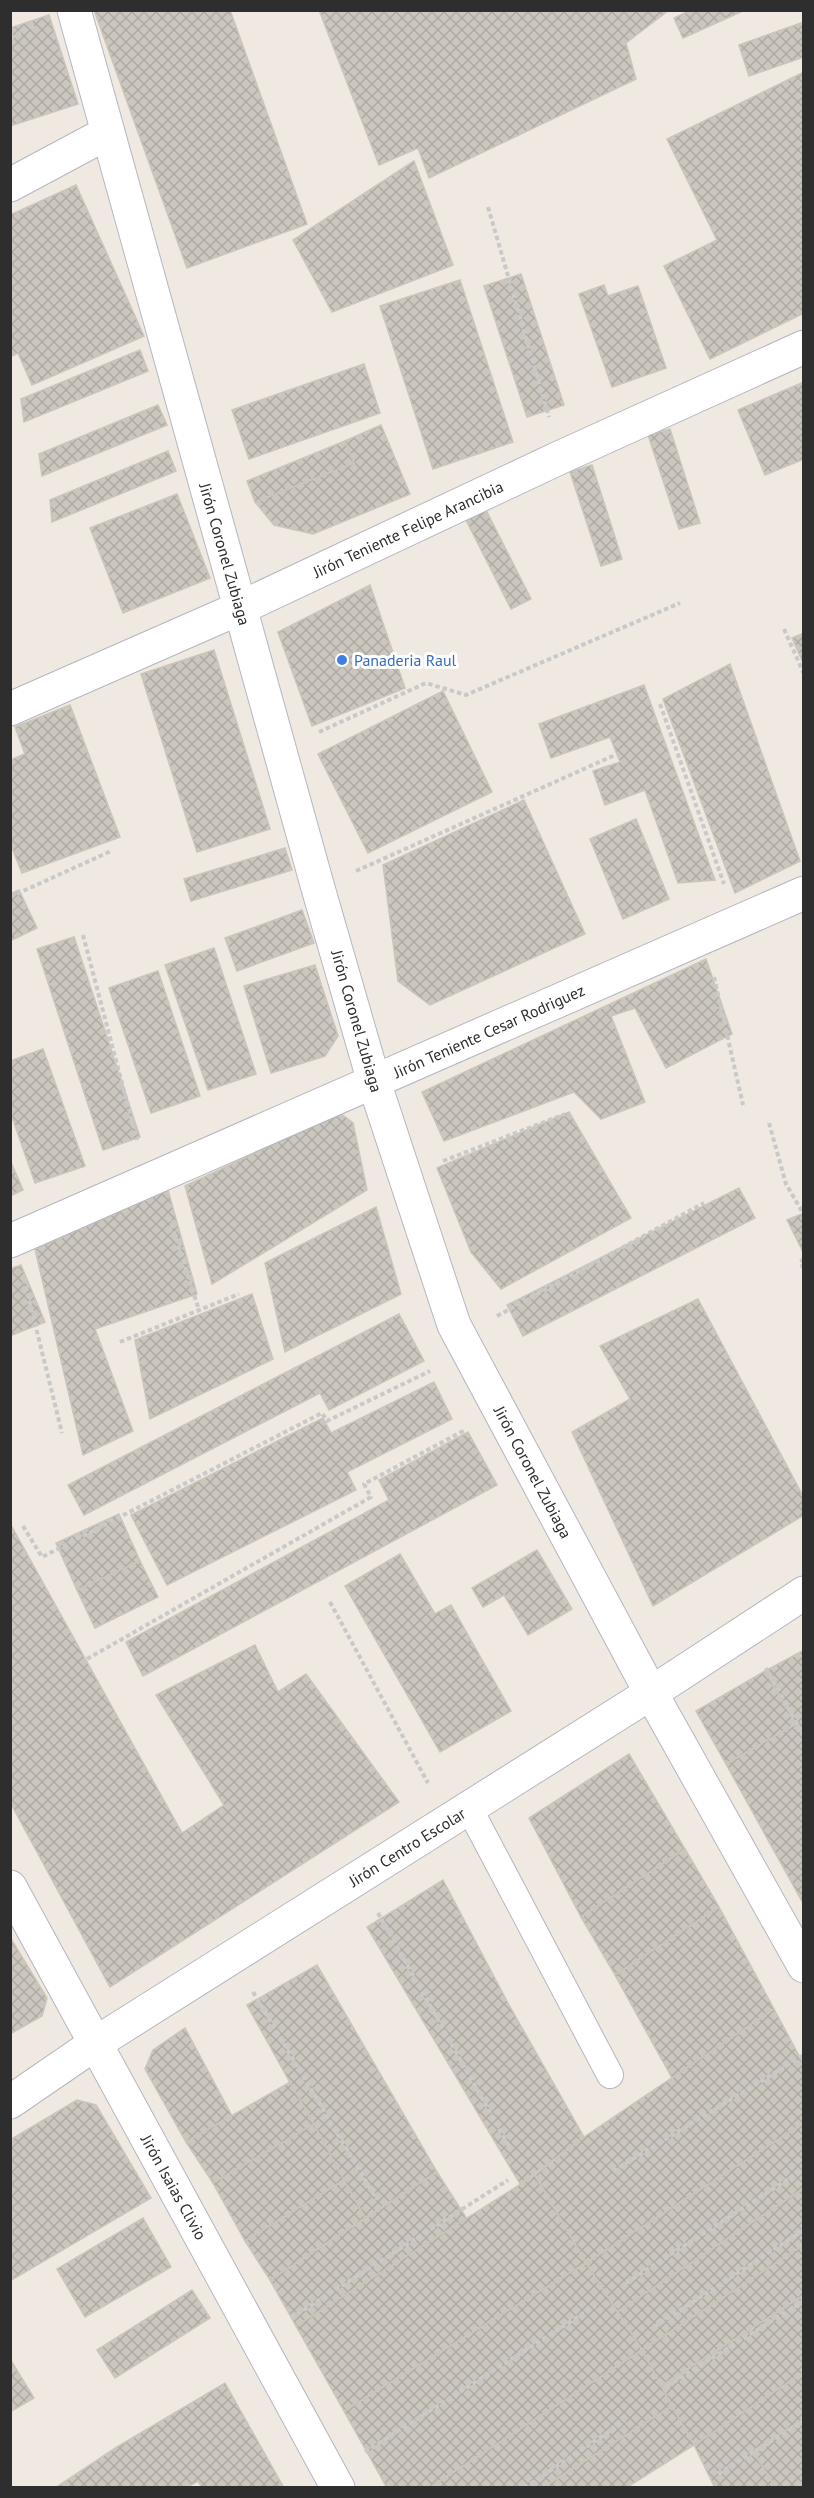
<svg xmlns="http://www.w3.org/2000/svg" width="814" height="2498" viewBox="0 0 814 2498" font-family="'PT Sans',sans-serif">
<style>
.building{fill:url(#building-cross-hatch);stroke:#cbc5ba;stroke-width:1.5}
.lines{fill:none;stroke-linecap:round;stroke-linejoin:round}
.lane-casing{stroke:#b4b7c1;stroke-width:28}
.street-casing{stroke:#b4b7c1;stroke-width:35}
.secondary-casing{stroke:#b4b7c1;stroke-width:35}
.path{stroke:#c9c9c9;stroke-width:4;stroke-dasharray:4.5 3;stroke-linecap:butt}
.lane{stroke:#fff;stroke-width:26}
.street{stroke:#fff;stroke-width:33}
.secondary{stroke:#fff;stroke-width:33}
.shop-dot{fill:#3f7fe0;stroke:#fff;stroke-width:2}
.labels{text-anchor:middle;dominant-baseline:central;stroke-width:6;stroke-linejoin:round;paint-order:stroke}
.street-label{font-size:16px;fill:#2e2e2e;stroke:#fff}
.shop-label{font-size:16px;fill:#366cbe;stroke:#fff;text-anchor:start}
</style>
<defs>
<pattern id="building-cross-hatch" width="8" height="8" patternUnits="userSpaceOnUse" patternTransform="scale(1.5)"><rect width="8" height="8" fill="#cbc7bf"/><path d="M0 0l8 8M0 8l8-8" fill="none" stroke="#afaba4"/></pattern>
</defs>
<rect width="100%" height="100%" fill="#efe9e1"/>
<g class="building">
<polygon points="94,10 230,10 307,224 187,268"/>
<polygon points="319,10 669,10 626,43 636,79 429,178 418,148 379,165"/>
<polygon points="691,10 745,10 683,38 674,18"/>
<polygon points="49,15 78,104 10,126 10,28"/>
<polygon points="801,23 804,30 804,57 749,76 739,45"/>
<polygon points="804,72 804,313 710,359 664,266 717,240 667,139"/>
<polygon points="414,161 453,265 332,312 293,240"/>
<polygon points="76,185 144,336 32,385 18,353 10,357 10,215"/>
<polygon points="521,274 564,405 527,417 484,286"/>
<polygon points="460,280 513,442 433,469 380,306"/>
<polygon points="604,285 608,296 638,286 666,368 612,387 579,294"/>
<polygon points="140,350 148,371 24,422 21,399"/>
<polygon points="364,364 380,413 249,459 232,410"/>
<polygon points="804,382 804,459 765,475 738,410"/>
<polygon points="158,405 167,425 42,476 39,454"/>
<polygon points="381,425 410,494 313,534 274,525 255,502 354,463 345,441"/>
<polygon points="670,429 700,523 679,529 648,435"/>
<polygon points="345,441 354,463 255,502 247,481"/>
<polygon points="168,451 176,471 52,522 50,500"/>
<polygon points="592,465 622,559 601,566 570,472"/>
<polygon points="177,494 210,578 123,613 90,528"/>
<polygon points="486,510 531,599 511,609 466,520"/>
<polygon points="370,585 405,688 312,726 278,632"/>
<polygon points="804,633 804,665 792,638"/>
<polygon points="214,650 270,829 197,852 141,674"/>
<polygon points="730,664 800,861 735,893 663,699"/>
<polygon points="644,685 715,880 678,883 645,790 605,805 593,771 620,762 610,737 551,758 539,724"/>
<polygon points="443,691 492,792 368,853 318,754"/>
<polygon points="70,705 120,837 22,873 10,843 10,760 25,754 15,727"/>
<polygon points="524,800 585,934 430,1005 398,981 383,865"/>
<polygon points="636,819 669,899 623,919 590,839"/>
<polygon points="285,848 292,870 191,901 184,879"/>
<polygon points="19,890 37,928 10,941 10,894"/>
<polygon points="302,910 314,943 237,971 225,938"/>
<polygon points="74,937 140,1137 103,1150 37,949"/>
<polygon points="214,948 256,1074 208,1090 165,965"/>
<polygon points="706,959 732,1034 666,1068 635,1008 611,1016 645,1102 601,1119 574,1092 444,1141 422,1092"/>
<polygon points="315,965 338,1036 325,1056 271,1073 244,986"/>
<polygon points="158,971 200,1096 151,1113 109,988"/>
<polygon points="43,1049 85,1166 35,1183 10,1111 10,1061"/>
<polygon points="569,1112 631,1218 501,1289 471,1252 437,1168"/>
<polygon points="340,1113 353,1123 367,1190 212,1284 185,1186"/>
<polygon points="10,1160 23,1190 10,1196"/>
<polygon points="739,1188 755,1218 523,1336 507,1305"/>
<polygon points="168,1190 197,1294 95,1329 133,1431 83,1455 35,1249"/>
<polygon points="376,1207 401,1294 285,1352 265,1263"/>
<polygon points="804,1213 804,1254 787,1220"/>
<polygon points="21,1265 45,1322 10,1336 10,1269"/>
<polygon points="252,1294 273,1359 150,1419 135,1340"/>
<polygon points="698,1299 804,1498 804,1515 653,1606 572,1432 630,1399 600,1346"/>
<polygon points="399,1314 424,1361 329,1410 320,1393 84,1515 68,1485"/>
<polygon points="434,1382 452,1419 347,1472 356,1490 167,1585 131,1515 323,1418 331,1433"/>
<polygon points="468,1432 497,1485 143,1676 126,1642 389,1500 379,1480"/>
<polygon points="119,1514 140,1561 77,1590 56,1543"/>
<polygon points="11,1525 182,1833 224,1805 156,1695 255,1645 278,1692 306,1674 399,1802 110,1987 10,1802"/>
<polygon points="537,1550 572,1609 528,1635 504,1595 483,1607 472,1588"/>
<polygon points="400,1554 435,1614 451,1605 511,1711 440,1752 345,1586"/>
<polygon points="140,1561 158,1597 95,1628 77,1590"/>
<polygon points="804,1650 804,1738 765,1671"/>
<polygon points="765,1671 796,1724 726,1764 696,1711"/>
<polygon points="796,1724 804,1738 804,1905 726,1764"/>
<polygon points="629,1754 685,1849 581,1917 529,1818"/>
<polygon points="685,1849 719,1907 615,1975 581,1917"/>
<polygon points="443,1880 509,2005 584,2137 520,2184 367,1927"/>
<polygon points="719,1907 774,2009 672,2078 615,1975"/>
<polygon points="10,1937 47,1998 42,2016 10,2034"/>
<polygon points="317,1965 437,2172 365,2218 247,2005"/>
<polygon points="774,2009 804,2065 804,2123 586,2263 535,2175 584,2137"/>
<polygon points="185,2028 232,2116 186,2142 145,2069 153,2050"/>
<polygon points="290,2082 314,2124 213,2183 186,2142"/>
<polygon points="77,2100 96,2105 151,2198 10,2281 10,2140"/>
<polygon points="804,2123 804,2188 617,2312 586,2263"/>
<polygon points="314,2124 344,2180 245,2241 213,2183"/>
<polygon points="437,2172 467,2219 296,2326 270,2280"/>
<polygon points="535,2175 586,2263 344,2411 296,2326"/>
<polygon points="344,2180 365,2218 270,2280 245,2241"/>
<polygon points="804,2188 804,2245 642,2350 617,2312"/>
<polygon points="143,2218 171,2267 85,2317 57,2269"/>
<polygon points="804,2245 804,2295 661,2386 642,2350"/>
<polygon points="586,2263 642,2350 429,2488 387,2488 344,2411"/>
<polygon points="192,2290 210,2318 115,2378 97,2350"/>
<polygon points="804,2295 804,2372 694,2445 661,2386"/>
<polygon points="642,2350 672,2406 542,2488 429,2488"/>
<polygon points="10,2359 34,2398 10,2412"/>
<polygon points="804,2372 804,2419 753,2451 776,2488 715,2488 694,2445"/>
<polygon points="225,2383 284,2488 202,2488 198,2481 186,2488 55,2488 117,2447"/>
<polygon points="672,2406 694,2445 626,2488 542,2488"/>
<polygon points="804,2419 804,2488 776,2488 753,2451"/>
</g>
<g class="lines">
<g class="lane-casing">
<polyline id="lane" points="469,1808 610,2075"/>
</g>
<g class="street-casing">
<g id="street">
<polyline points="74,10 318,888 374,1082 454,1325 651,1693 804,1966"/>
<polyline points="10,185 107,133"/>
<polyline points="10,709 240,608 561,457 804,347"/>
<polyline points="10,1241 804,893"/>
<polyline points="10,1887 338,2488"/>
</g>
</g>
<g class="secondary-casing">
<polyline id="secondary" points="10,2102 96,2043 651,1693 804,1593"/>
</g>
<g class="path">
<polyline points="10,38 34,26"/>
<polyline points="488,207 549,417"/>
<polyline points="784,629 804,674"/>
<polyline points="660,704 724,884"/>
<polyline points="319,732 426,683 466,695 680,603"/>
<polyline points="356,871 615,755"/>
<polyline points="10,897 111,851"/>
<polyline points="83,935 137,1140"/>
<polyline points="714,977 743,1105"/>
<polyline points="769,1123 786,1184 804,1215"/>
<polyline points="443,1161 565,1114"/>
<polyline points="169,1217 199,1310"/>
<polyline points="804,1259 800,1262 804,1269"/>
<polyline points="24,1279 62,1433"/>
<polyline points="497,1316 704,1203"/>
<polyline points="120,1342 239,1294"/>
<polyline points="23,1526 42,1557 322,1413 327,1421 430,1371"/>
<polyline points="330,1602 428,1783"/>
<polyline points="87,1659 371,1497 364,1484 465,1430"/>
<polyline points="766,1668 804,1736"/>
<polyline points="378,1913 511,2150"/>
<polyline points="253,1992 377,2200"/>
<polyline points="613,2171 804,2055"/>
<polyline points="626,2283 804,2169"/>
<polyline points="291,2318 508,2180"/>
<polyline points="654,2327 804,2230"/>
<polyline points="667,2386 804,2301"/>
<polyline points="365,2452 595,2306"/>
<polyline points="718,2474 804,2421"/>
<polyline points="524,2488 625,2421"/>
</g>
<use href="#lane" class="lane"/>
<use href="#street" class="street"/>
<use href="#secondary" class="secondary"/>
</g>
<circle class="shop-dot" cx="342" cy="660" r="6"/>
<g class="labels">
<g class="street-label">
<text transform="translate(408 529) rotate(-25)">Jirón Teniente Felipe Arancibia</text>
<text transform="translate(225 554) rotate(74)">Jirón Coronel Zubiaga</text>
<text transform="translate(357 1021) rotate(74)">Jirón Coronel Zubiaga</text>
<text transform="translate(489 1031) rotate(-24)">Jirón Teniente Cesar Rodriguez</text>
<text transform="translate(533 1472) rotate(62)">Jirón Coronel Zubiaga</text>
<text transform="translate(407 1847) rotate(-32)">Jirón Centro Escolar</text>
<text transform="translate(174 2187) rotate(61)">Jirón Isaias Clivio</text>
</g>
<g class="shop-label">
<text x="354" y="660">Panaderia Raul</text>
</g>
</g>
<rect width="814" height="2498" fill="none" stroke="#2e2e2e" stroke-width="24"/>
</svg>
